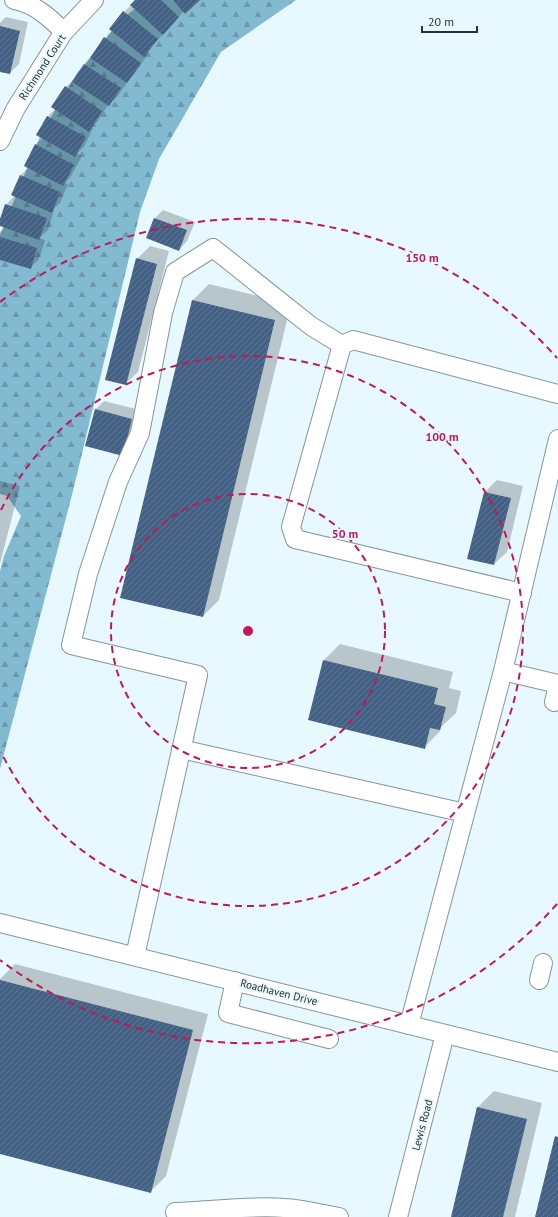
<svg xmlns="http://www.w3.org/2000/svg" width="558" height="1217" viewBox="0 0 558 1217" font-family="'PT Sans',sans-serif">
<style>
.forest{fill:url(#forest-firs)}
.shadow{fill:#0003}
.building{fill:url(#building-hatch)}
.lines{fill:none;stroke-linecap:round;stroke-linejoin:round}
.minor-casing{stroke:#86959b;stroke-width:20}
.minor{stroke:#fff;stroke-width:18}
.ring{fill:none;stroke:#c2185b;stroke-width:2;stroke-dasharray:7 5}
.labels{text-anchor:middle;dominant-baseline:central;stroke-width:4;stroke-linejoin:round;paint-order:stroke}
.street-label{font-size:11px;fill:#2a3033;stroke:#e7f8ff}
.centre{fill:#c2185b;stroke:#e7f8ff;stroke-width:2}
.ring-label{font-size:12px;text-anchor:middle;font-weight:bold;fill:#c2185b;stroke:#e7f8ff;stroke-width:4;stroke-linejoin:round;paint-order:stroke}
</style>
<defs>
<pattern id="forest-firs" width="22" height="20" patternUnits="userSpaceOnUse"><rect width="22" height="20" fill="#82bad1"/><path d="M5 1l3.5 6h-7zM16 11l3.5 6h-7z" fill="#6b98aa"/></pattern>
<pattern id="building-hatch" width="6" height="6" patternUnits="userSpaceOnUse"><rect width="6" height="6" fill="#426184"/><path d="M-1 1l2-2M0 6l6-6M5 7l2-2" fill="none" stroke="#617994"/></pattern>
</defs>
<rect width="100%" height="100%" fill="#e7f8ff"/>
<polygon class="forest" points="146,0 296,0 221,52 159,159 140,212 72,495 0,769 0,571 4,556 21,516 7,496 0,494 0,235 41,134 77,73 123,18"/>
<g class="shadow">
<polygon points="136,0 198,0 184,11 146,53 148,54 135,73 128,81 117,97 108,105 97,122 92,127 93,128 84,147 77,153 82,156 71,176 65,183 68,184 60,203 53,209 54,210 48,230 39,238 45,240 39,259 30,268 0,258 0,232 5,227 0,225 0,222 6,205 15,195 13,194 21,175 29,167 35,145 43,138 47,117 56,108 66,87 74,79 75,79 105,38 112,30 124,12"/>
<polygon points="6,17 28,22 19,64 10,73 0,71 0,23"/>
<polygon points="163,210 195,222 187,241 179,250 155,218"/>
<polygon points="150,246 169,251 138,372 125,384 137,259"/>
<polygon points="209,284 291,304 219,600 203,616 193,300"/>
<polygon points="104,401 140,410 131,446 95,410"/>
<polygon points="497,480 523,486 507,552 494,564 468,558 485,492"/>
<polygon points="0,481 20,486 0,564"/>
<polygon points="340,644 453,672 449,688 461,691 456,713 441,727 440,731 424,748 324,660"/>
<polygon points="15,964 208,1014 166,1176 150,1192 0,1153 0,979"/>
<polygon points="494,1091 542,1103 515,1217 452,1217 478,1107"/>
</g>
<g class="building">
<polygon points="135,0 161,0 179,17 163,35 130,5"/>
<polygon points="173,0 200,0 185,14"/>
<polygon points="123,11 158,39 144,57 109,29"/>
<polygon points="0,26 20,31 10,74 0,72"/>
<polygon points="104,37 141,63 127,83 90,58"/>
<polygon points="84,64 121,88 109,106 72,82"/>
<polygon points="65,86 102,111 89,132 51,107"/>
<polygon points="47,116 86,137 75,157 36,135"/>
<polygon points="35,144 74,165 63,186 24,166"/>
<polygon points="20,175 60,192 52,213 11,195"/>
<polygon points="5,204 47,218 39,240 0,226 0,219"/>
<polygon points="154,218 187,230 179,251 146,238"/>
<polygon points="0,237 37,248 31,269 0,260"/>
<polygon points="136,258 157,264 126,385 105,380"/>
<polygon points="192,300 275,320 203,617 120,598"/>
<polygon points="95,409 132,419 123,456 85,446"/>
<polygon points="484,492 511,498 494,565 467,559"/>
<polygon points="323,660 438,688 434,704 446,707 440,730 430,728 425,749 308,720"/>
<polygon points="0,980 193,1030 151,1193 0,1154"/>
<polygon points="477,1107 527,1119 503,1217 451,1217"/>
<polygon points="555,1136 558,1137 558,1217 535,1217"/>
</g>
<g class="lines">
<g class="minor-casing">
<g id="minor">
<path d="M14 0C35 4 50 18 64 32"/>
<polyline points="0,141 16,108 63,33 94,0"/>
<polyline points="522,593 295,539 291,527 342,345 353,340 558,394"/>
<polyline points="503,671 558,684"/>
<polyline points="554,702 558,685"/>
<polyline points="181,749 465,813"/>
<polyline points="0,923 558,1062"/>
<polyline points="135,956 198,675 71,645 88,574 118,482 140,433 163,313 175,272 213,248 311,326 342,345"/>
<polyline points="539,980 543,963"/>
<polyline points="235,981 228,1013 329,1039"/>
<polyline points="409,1025 503,671 558,439"/>
<path d="M175 1212C211 1211 249 1205 285 1208 303 1209 321 1214 339 1217"/>
<polyline points="398,1217 445,1034"/>
</g>
</g>
<use href="#minor" class="minor"/>
</g>
<g class="ring">
<circle cx="248" cy="631" r="137"/>
<path d="M1 510A275 275 0 1 1 1 752"/>
<path d="M557 904A412 412 0 0 1 0 960M0 302A412 412 0 0 1 557 358"/>
</g>
<g class="labels">
<g class="street-label">
<text transform="translate(42 67) rotate(-57)">Richmond Court</text>
<text transform="translate(279 992) rotate(14)">Roadhaven Drive</text>
<text transform="translate(422 1125) rotate(-75)">Lewis Road</text>
</g>
</g>
<circle cx="248" cy="631" r="6" class="centre"/>
<g class="ring-label">
<text x="422" y="262">150 m</text>
<text x="442" y="441">100 m</text>
<text x="345" y="538">50 m</text>
</g>
<path d="M422 26v6h55v-6" fill="none" stroke="#2a3033" stroke-width="2"/>
<text x="428" y="26" font-size="12" fill="#2a3033" stroke="#e7f8ff" stroke-width="3" paint-order="stroke">20 m</text>
</svg>
